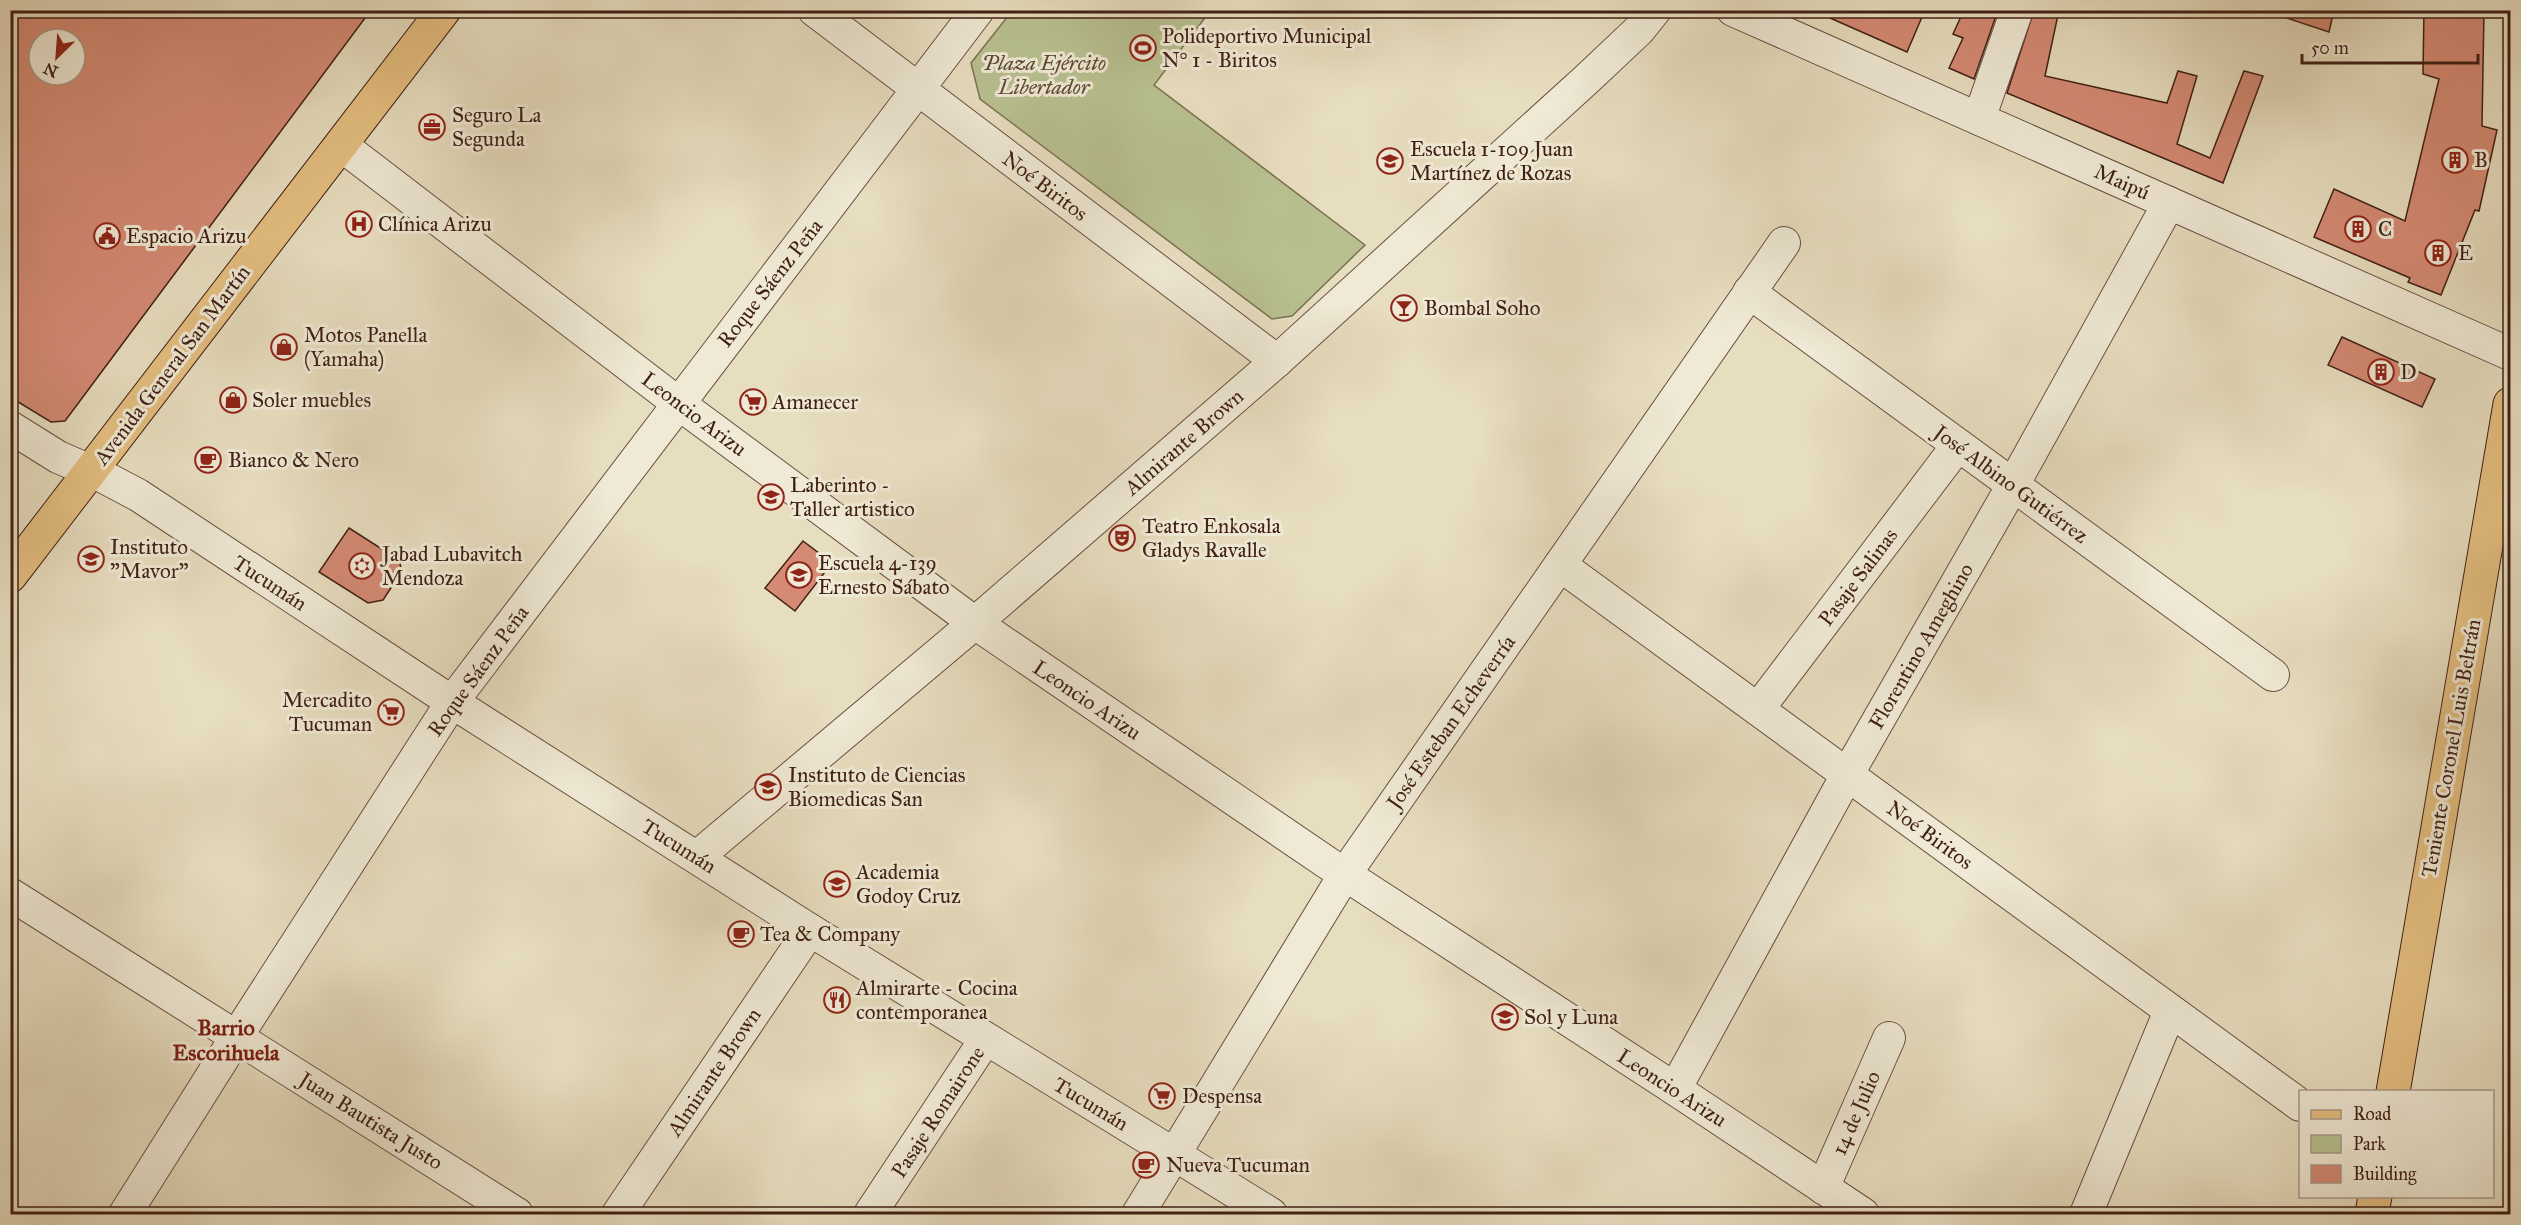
<svg xmlns="http://www.w3.org/2000/svg" width="2521" height="1225" viewBox="0 0 2521 1225" font-family="'IM FELL Great Primer',serif">
<style>
.green{fill:#b8c090;stroke:#7c7052;stroke-width:1.5}
.building{fill:#d48a74;stroke:#402015;stroke-width:1.5;fill-rule:evenodd}
.lines{fill:none;stroke-linecap:round;stroke-linejoin:round}
.minor-casing{stroke:#6a4f40;stroke-width:34}
.major-casing{stroke:#402015;stroke-width:35}
.minor{stroke:#efe9d5;stroke-width:32}
.major{stroke:#e4be80;stroke-width:33}
.labels{text-anchor:middle;dominant-baseline:central;stroke-width:6;stroke-linejoin:round;paint-order:stroke}
.poi-label{font-size:21px;fill:#402015;stroke:#efe9d5;text-anchor:start}
.park-label{font-size:21px;font-style:italic;fill:#5e4834;stroke:#efe9d5}
.street-label{font-size:21px;fill:#402015;stroke:#efe9d5}
.neighbourhood-label{font-size:22px;font-weight:bold;fill:#7a1f14;stroke:#efe9d5}
</style>
<rect width="100%" height="100%" fill="#e7ddbf"/>
<filter id="stains"><feTurbulence type="fractalNoise" baseFrequency=".00333" numOctaves="4"/><feColorMatrix values="0 0 0 0 .2 0 0 0 0 .09 0 0 0 0 .02 0 0 0 .5 -.17"/></filter>
<radialGradient id="worn" r=".72"><stop offset=".6" stop-color="#630" stop-opacity="0"/><stop offset="1" stop-color="#630" stop-opacity=".3"/></radialGradient>
<polygon class="green" points="1012,11 1210,11 1154,85 1365,245 1292,316 1272,319 980,99 971,63"/>
<g class="building">
<path d="M10 10H371L65 421 51 422 10 397ZM39 39H75V75H39Z"/>
<polygon points="1812,10 1925,10 1907,52"/>
<polygon points="1964,10 1998,10 1974,79 1949,68 1963,38 1953,34"/>
<polygon points="2034,10 2059,10 2045,76 2167,103 2178,71 2197,76 2177,144 2210,158 2244,71 2263,76 2223,183 2007,93"/>
<polygon points="2276,10 2334,10 2329,32 2275,14"/>
<polygon points="2424,10 2484,10 2482,126 2497,130 2479,211 2475,210 2441,295 2408,282 2410,278 2314,237 2334,189 2405,221 2439,79 2423,74"/>
<polygon points="2342,337 2435,379 2422,407 2328,365"/>
<polygon points="349,528 399,560 402,571 383,600 368,603 319,572"/>
<polygon points="803,541 832,563 795,611 765,588"/>
</g>
<g class="lines">
<g class="minor-casing">
<g id="minor">
<polyline points="814,10 1277,361"/>
<polyline points="1733,10 2510,354"/>
<polyline points="1979,119 2017,10"/>
<polyline points="341,145 678,403 975,623 1329,864 1675,1089 1863,1214"/>
<polyline points="1749,292 2273,675"/>
<polyline points="10,427 58,457 102,476 138,495 452,702 810,930 1271,1214"/>
<polyline points="1560,565 2300,1105"/>
<polyline points="1758,709 1958,445"/>
<polyline points="697,857 975,623 1277,361 1587,79 1639,30 1655,10"/>
<polyline points="10,894 517,1214"/>
<polyline points="1675,1089 1847,775 2013,485 2169,203"/>
<polyline points="1823,1188 1889,1038"/>
<polyline points="125,1214 237,1036 452,702 978,10"/>
<polyline points="618,1214 810,930"/>
<polyline points="870,1214 985,1040"/>
<polyline points="1138,1214 1345,874 1784,243"/>
<polyline points="2086,1214 2170,1011"/>
</g>
</g>
<g class="major-casing">
<g id="major">
<polyline points="10,576 444,10"/>
<polyline points="2393,1092 2510,404"/>
<polyline points="2372,1214 2375,1196"/>
</g>
</g>
<use href="#minor" class="minor"/>
<use href="#major" class="major"/>
</g>
<defs>
<g id="stadium-ring" transform="scale(1.35)"><circle r="9.5" fill="#efe9d5" stroke="#8f2418" stroke-width="1.5"/><path d="M0-5a6.5 5 0 1 0 0 10a6.5 5 0 1 0 0-10ZM-3.5-1.8h7v3.6h-7Z" fill="#8f2418"/></g>
<g id="office-ring" transform="scale(1.35)"><circle r="9.5" fill="#efe9d5" stroke="#8f2418" stroke-width="1.5"/><path d="M-6-3h4V-5.5h4V-3h4V5H-6ZM-1-4.5V-3h2v-1.5ZM-6 0V1H6V0Z" fill="#8f2418"/></g>
<g id="building-ring" transform="scale(1.35)"><circle r="9.5" fill="#efe9d5" stroke="#8f2418" stroke-width="1.5"/><path d="M-4-6H4V6H1V3H-1V6H-4ZM-2.5-4.3h1.7v1.8h-1.7ZM.8-4.3h1.7v1.8H.8ZM-2.5-1h1.7V.8h-1.7ZM.8-1h1.7V.8H.8Z" fill="#8f2418"/></g>
<g id="school-ring" transform="scale(1.35)"><circle r="9.5" fill="#efe9d5" stroke="#8f2418" stroke-width="1.5"/><path d="M0-5L7-2L0 1L-7-2ZM-4 1L0 2.5L4 1V4Q0 6-4 4Z" fill="#8f2418"/></g>
<g id="hospital-ring" transform="scale(1.35)"><circle r="9.5" fill="#efe9d5" stroke="#8f2418" stroke-width="1.5"/><path d="M-5-5h3v3.5h4V-5h3V5h-3V1.5h-4V5h-3Z" fill="#8f2418"/></g>
<g id="civic-ring" transform="scale(1.35)"><circle r="9.5" fill="#efe9d5" stroke="#8f2418" stroke-width="1.5"/><path d="M-.6-6.5H3V-4.5H.6V-3L4-1V1h2V6H-6V1h2V-1L-.6-3ZM-1.2 2.5V6h2.4V2.5Z" fill="#8f2418"/></g>
<g id="bar-ring" transform="scale(1.35)"><circle r="9.5" fill="#efe9d5" stroke="#8f2418" stroke-width="1.5"/><path d="M-6-5H6L.8 .8V4.5H3.5V6h-7V4.5H-.8V.8Z" fill="#8f2418"/></g>
<g id="shop-ring" transform="scale(1.35)"><circle r="9.5" fill="#efe9d5" stroke="#8f2418" stroke-width="1.5"/><path d="M-5-2.5h2.3a2.7 3.5 0 0 1 5.4 0H5L5.5 6h-11ZM-1.5-2.5h3a1.5 2.3 0 0 0-3 0Z" fill="#8f2418"/></g>
<g id="supermarket-ring" transform="scale(1.35)"><circle r="9.5" fill="#efe9d5" stroke="#8f2418" stroke-width="1.5"/><path d="M-6-5.5h2.5l.6 2H6L4.5 2H-2.5L-4.4-4H-6ZM-1.5 3.2a1.3 1.3 0 1 0 .1 0ZM3 3.2a1.3 1.3 0 1 0 .1 0Z" fill="#8f2418"/></g>
<g id="cafe-ring" transform="scale(1.35)"><circle r="9.5" fill="#efe9d5" stroke="#8f2418" stroke-width="1.5"/><path d="M-5.5-4.5H6V0H3Q3 3.5 0 3.5H-2.5Q-5.5 3.5-5.5 0ZM3-3.2v2h1.7v-2ZM-6 4.5H4V6H-6Z" fill="#8f2418"/></g>
<g id="theatre-ring" transform="scale(1.35)"><circle r="9.5" fill="#efe9d5" stroke="#8f2418" stroke-width="1.5"/><path d="M-5-5.5Q0-4 5-5.5V0Q5 5 0 6Q-5 5-5 0ZM-3.3-2.5H-1v1.5H-3.3ZM1-2.5H3.3v1.5H1ZM-2.8 1Q0 5.5 2.8 1Z" fill="#8f2418"/></g>
<g id="university-ring" transform="scale(1.35)"><circle r="9.5" fill="#efe9d5" stroke="#8f2418" stroke-width="1.5"/><path d="M0-5L7-2L0 1L-7-2ZM-4 1L0 2.5L4 1V4Q0 6-4 4Z" fill="#8f2418"/></g>
<g id="synagogue-ring" transform="scale(1.35)"><circle r="9.5" fill="#efe9d5" stroke="#8f2418" stroke-width="1.5"/><path d="M0-6.5L5.6 3.2H-5.6ZM0 6.5L5.6-3.2H-5.6Z" fill="#8f2418"/></g>
<g id="restaurant-ring" transform="scale(1.35)"><circle r="9.5" fill="#efe9d5" stroke="#8f2418" stroke-width="1.5"/><path d="M-5-6h1v4h1v-4h1v4h1v-4h1v5L-1.5 .5V6h-2V.5L-5-1ZM5-6V6H3V1.5H1.5Q1.5-4 5-6Z" fill="#8f2418"/></g>
</defs>
<g fill-rule="evenodd">
<use href="#stadium-ring" x="1143" y="48"/>
<use href="#office-ring" x="432" y="127"/>
<use href="#building-ring" x="2455" y="160"/>
<use href="#school-ring" x="1390" y="161"/>
<use href="#hospital-ring" x="359" y="224"/>
<use href="#building-ring" x="2358" y="229"/>
<use href="#civic-ring" x="107" y="236"/>
<use href="#building-ring" x="2438" y="253"/>
<use href="#bar-ring" x="1404" y="308"/>
<use href="#shop-ring" x="284" y="347"/>
<use href="#building-ring" x="2381" y="372"/>
<use href="#shop-ring" x="233" y="400"/>
<use href="#supermarket-ring" x="753" y="402"/>
<use href="#cafe-ring" x="208" y="460"/>
<use href="#school-ring" x="771" y="497"/>
<use href="#theatre-ring" x="1122" y="538"/>
<use href="#university-ring" x="91" y="559"/>
<use href="#synagogue-ring" x="362" y="566"/>
<use href="#school-ring" x="799" y="575"/>
<use href="#supermarket-ring" x="391" y="712"/>
<use href="#university-ring" x="768" y="787"/>
<use href="#school-ring" x="837" y="884"/>
<use href="#cafe-ring" x="741" y="934"/>
<use href="#restaurant-ring" x="837" y="1000"/>
<use href="#school-ring" x="1505" y="1017"/>
<use href="#supermarket-ring" x="1162" y="1096"/>
<use href="#cafe-ring" x="1146" y="1165"/>
</g>
<g class="labels">
<g class="poi-label">
<text x="1162" y="36">Polideportivo Municipal<tspan x="1162" dy="24">N° 1 - Biritos</tspan></text>
<text x="452" y="115">Seguro La<tspan x="452" dy="24">Segunda</tspan></text>
<text x="1410" y="149">Escuela 1-109 Juan<tspan x="1410" dy="24">Martínez de Rozas</tspan></text>
<text x="2474" y="160">B</text>
<text x="378" y="224">Clínica Arizu</text>
<text x="2378" y="229">C</text>
<text x="126" y="236">Espacio Arizu</text>
<text x="2458" y="253">E</text>
<text x="1424" y="308">Bombal Soho</text>
<text x="304" y="335">Motos Panella<tspan x="304" dy="24">(Yamaha)</tspan></text>
<text x="2400" y="372">D</text>
<text x="252" y="400">Soler muebles</text>
<text x="772" y="402">Amanecer</text>
<text x="228" y="460">Bianco &amp; Nero</text>
<text x="790" y="485">Laberinto -<tspan x="790" dy="24">Taller artistico</tspan></text>
<text x="1142" y="526">Teatro Enkosala<tspan x="1142" dy="24">Gladys Ravalle</tspan></text>
<text x="110" y="547">Instituto<tspan x="110" dy="24">"Mavor"</tspan></text>
<text x="382" y="554">Jabad Lubavitch<tspan x="382" dy="24">Mendoza</tspan></text>
<text x="818" y="563">Escuela 4-139<tspan x="818" dy="24">Ernesto Sábato</tspan></text>
<text x="372" y="700" text-anchor="end">Mercadito<tspan x="372" dy="24">Tucuman</tspan></text>
<text x="788" y="775">Instituto de Ciencias<tspan x="788" dy="24">Biomedicas San</tspan></text>
<text x="856" y="872">Academia<tspan x="856" dy="24">Godoy Cruz</tspan></text>
<text x="760" y="934">Tea &amp; Company</text>
<text x="856" y="988">Almirarte - Cocina<tspan x="856" dy="24">contemporanea</tspan></text>
<text x="1524" y="1017">Sol y Luna</text>
<text x="1182" y="1096">Despensa</text>
<text x="1166" y="1165">Nueva Tucuman</text>
</g>
<g class="park-label">
<text x="1044" y="63">Plaza Ejército<tspan x="1044" dy="24">Libertador</tspan></text>
</g>
<g class="street-label">
<text transform="translate(2122 182) rotate(24)">Maipú</text>
<text transform="translate(1045 186) rotate(37)">Noé Biritos</text>
<text transform="translate(770 283) rotate(-52)">Roque Sáenz Peña</text>
<text transform="translate(172 365) rotate(-53)">Avenida General San Martín</text>
<text transform="translate(694 414) rotate(37)">Leoncio Arizu</text>
<text transform="translate(1184 442) rotate(-41)">Almirante Brown</text>
<text transform="translate(2011 484) rotate(36)">José Albino Gutiérrez</text>
<text transform="translate(1858 577) rotate(-53)">Pasaje Salinas</text>
<text transform="translate(270 583) rotate(33)">Tucumán</text>
<text transform="translate(1921 646) rotate(-60)">Florentino Ameghino</text>
<text transform="translate(478 671) rotate(-54)">Roque Sáenz Peña</text>
<text transform="translate(1087 700) rotate(34)">Leoncio Arizu</text>
<text transform="translate(1451 722) rotate(-55)">José Esteban Echeverría</text>
<text transform="translate(2451 748) rotate(-80)">Teniente Coronel Luis Beltrán</text>
<text transform="translate(1930 835) rotate(36)">Noé Biritos</text>
<text transform="translate(679 846) rotate(32)">Tucumán</text>
<text transform="translate(714 1072) rotate(-56)">Almirante Brown</text>
<text transform="translate(1672 1088) rotate(33)">Leoncio Arizu</text>
<text transform="translate(1091 1104) rotate(31)">Tucumán</text>
<text transform="translate(938 1112) rotate(-57)">Pasaje Romairone</text>
<text transform="translate(1856 1113) rotate(-66)">14 de Julio</text>
<text transform="translate(371 1121) rotate(32)">Juan Bautista Justo</text>
</g>
<g class="neighbourhood-label">
<text x="226" y="1027">Barrio<tspan x="226" dy="25">Escorihuela</tspan></text>
</g>
</g>
<rect width="2521" height="1225" fill="none" stroke="#e7ddbf" stroke-width="36"/>
<rect x="12" y="12" width="2497" height="1201" fill="none" stroke="#402015" stroke-width="3"/>
<rect x="18" y="18" width="2485" height="1189" fill="none" stroke="#402015" stroke-width="1.5"/>
<rect x="2299" y="1090" width="195" height="108" fill="#efe9d5" stroke="#a99988" stroke-width="1.5"/>
<rect x="2311" y="1110" width="30" height="9" fill="#e4be80" stroke="#a99988" stroke-width="1.5"/>
<text x="2353" y="1120" font-size="18" fill="#402015">Road</text>
<rect x="2311" y="1135" width="30" height="18" fill="#b8c090" stroke="#a99988" stroke-width="1.5"/>
<text x="2353" y="1150" font-size="18" fill="#402015">Park</text>
<rect x="2311" y="1165" width="30" height="18" fill="#d48a74" stroke="#a99988" stroke-width="1.5"/>
<text x="2353" y="1180" font-size="18" fill="#402015">Building</text>
<g transform="translate(57 57) rotate(205)"><circle r="28" fill="#efe9d5" stroke="#a99988" stroke-width="1.5"/>
<path d="M0-4.5L10 22L0 15L-10 22Z" fill="#8f2418"/>
<text y="-9" font-size="16" font-weight="bold" text-anchor="middle" fill="#402015">N</text>
</g>
<path d="M2302 54v9h176v-9" fill="none" stroke="#402015" stroke-width="3"/>
<text x="2311" y="54" font-size="18" fill="#402015" stroke="#efe9d5" stroke-width="4.5" paint-order="stroke">50 m</text>
<rect width="100%" height="100%" filter="url(#stains)"/>
<rect width="100%" height="100%" fill="url(#worn)"/>
</svg>
